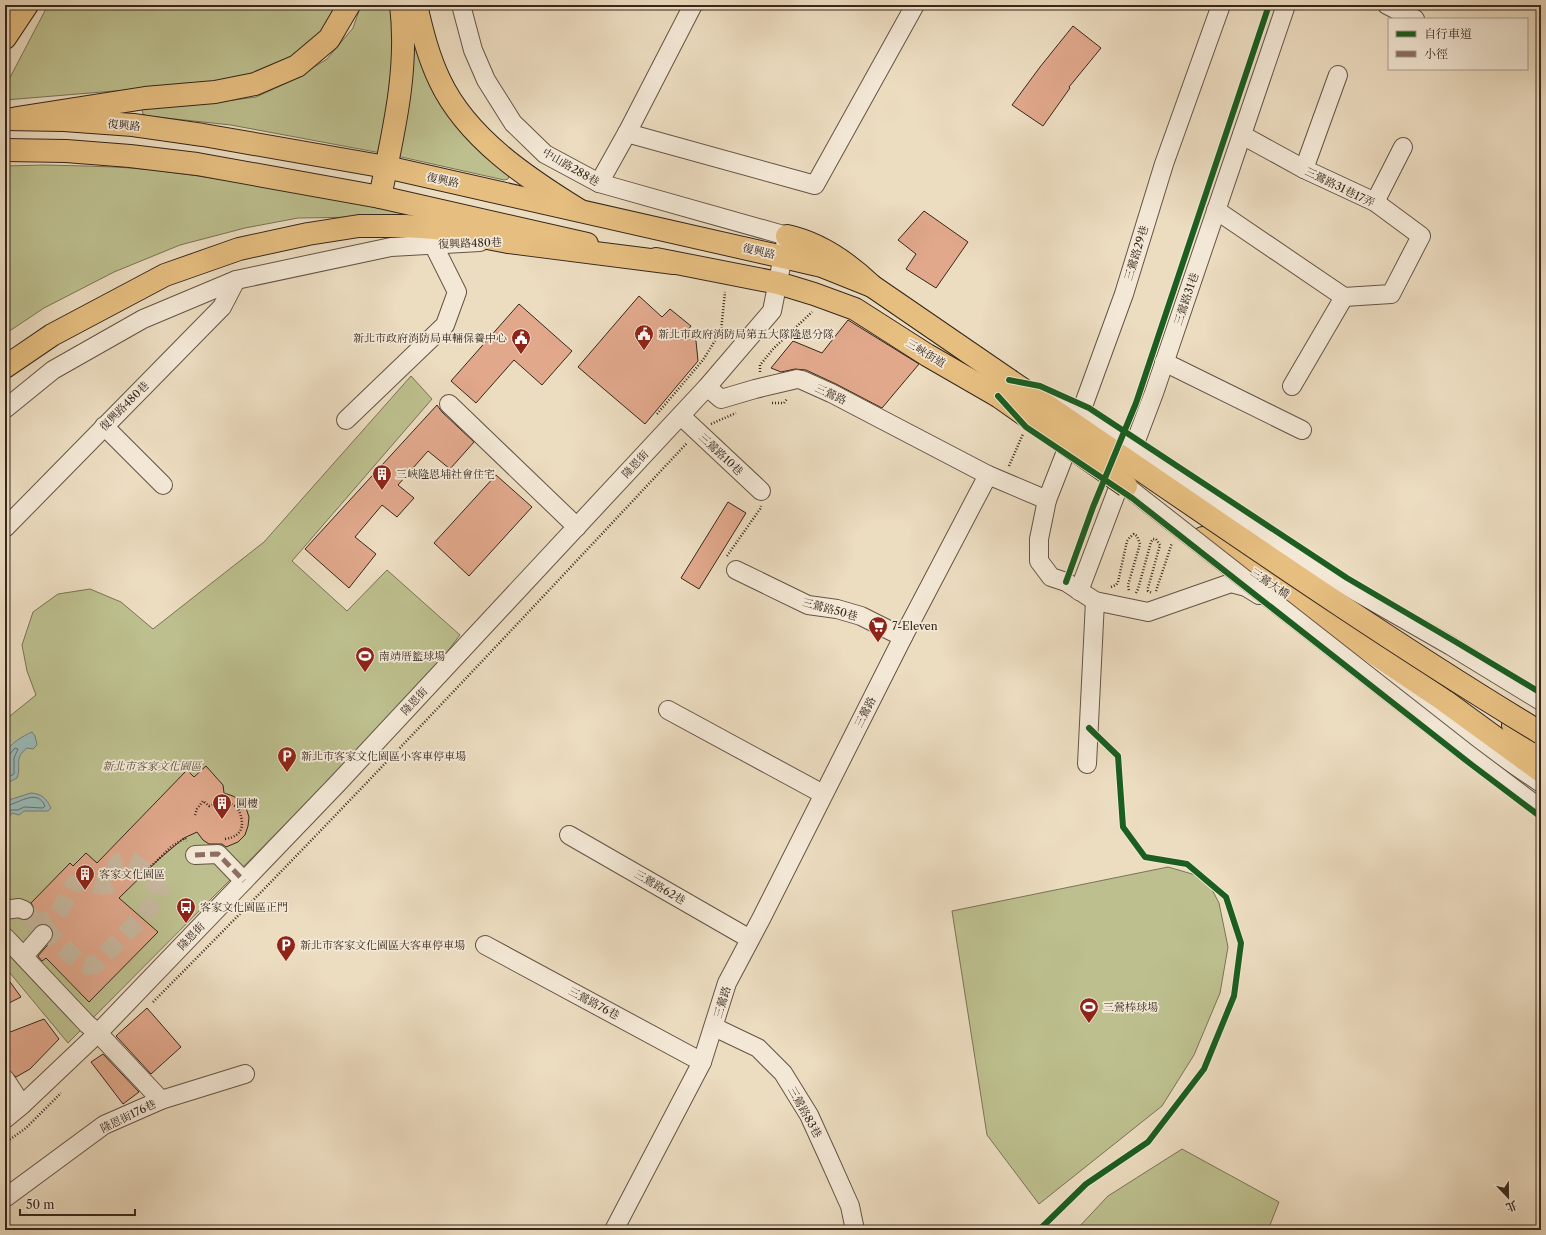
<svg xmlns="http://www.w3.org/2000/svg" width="1546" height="1235" viewBox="0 0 1546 1235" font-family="'Libre Caslon Text','Noto Serif TC',serif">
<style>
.green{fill:#bdbf8e;stroke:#7a7355}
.water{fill:#9abab8;stroke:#727f7a}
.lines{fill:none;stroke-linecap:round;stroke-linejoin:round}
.shore{stroke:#68706a;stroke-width:1}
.building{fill:#e1a88c;stroke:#36271c}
.minor-tunnel{stroke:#c8b89f;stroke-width:18;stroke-dasharray:18 9;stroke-linecap:butt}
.minor-casing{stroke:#645445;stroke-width:20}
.major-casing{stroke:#36271c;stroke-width:24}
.highway-casing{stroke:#36271c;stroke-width:24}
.path{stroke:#36271c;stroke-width:2.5;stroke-dasharray:1 2;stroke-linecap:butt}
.minor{stroke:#f3e8d6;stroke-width:18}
.major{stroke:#e6be80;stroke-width:22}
.highway{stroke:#e6be80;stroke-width:22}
.minor-bridge-casing{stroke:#645445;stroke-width:20;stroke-linecap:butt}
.major-bridge-casing{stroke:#36271c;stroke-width:24;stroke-linecap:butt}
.minor-bridge{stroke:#f3e8d6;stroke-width:18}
.major-bridge{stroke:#e6be80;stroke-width:22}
.quiet{stroke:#8d6e63;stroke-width:5;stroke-dasharray:10 5;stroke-linecap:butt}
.cycleway-casing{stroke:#f3e8d6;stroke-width:8}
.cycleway{stroke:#1b5e20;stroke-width:6}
.labels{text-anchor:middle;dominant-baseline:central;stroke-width:3.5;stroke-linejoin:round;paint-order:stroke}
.street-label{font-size:11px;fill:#36271c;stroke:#f3e8d6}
.poi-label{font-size:11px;fill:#36271c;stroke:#f3e8d6;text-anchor:start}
.park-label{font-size:11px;font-style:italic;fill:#584d38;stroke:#f3e8d6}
</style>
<rect width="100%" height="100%" fill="#ecdcc0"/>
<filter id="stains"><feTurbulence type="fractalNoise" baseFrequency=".005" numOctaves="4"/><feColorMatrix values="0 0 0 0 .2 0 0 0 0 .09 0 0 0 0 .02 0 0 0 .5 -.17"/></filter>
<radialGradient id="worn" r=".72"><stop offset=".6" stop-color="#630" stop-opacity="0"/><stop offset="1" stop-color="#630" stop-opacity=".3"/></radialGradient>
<g class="green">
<polygon points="48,5 339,5 334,16 314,41 289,62 261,73 224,82 5,100 5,87"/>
<polygon points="361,5 394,5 393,84 381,153 231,125 147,116 143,114 142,110 145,108 211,103 256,97 293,80 327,59 353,28"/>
<polygon points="413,22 509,176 508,179 504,180 397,156"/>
<path d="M43 165C80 166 116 166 153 170 246 181 339 200 432 216L298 218 245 228 180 245 114 272 44 308 5 334V166Z"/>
<polygon points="411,376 432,399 292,561 347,611 387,570 460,635 427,678 376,733 68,1043 5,967 5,720 36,695 27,671 22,645 33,612 58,594 90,589 121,602 153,629 264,542"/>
<polygon points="1168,867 1206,878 1219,903 1228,947 1220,993 1194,1055 1162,1106 1039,1204 987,1135 952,911"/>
<polygon points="1182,1149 1279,1202 1268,1230 1076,1230 1108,1196"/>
</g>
<g class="water">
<path d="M32 732 35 736 37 745 33 749 27 748C13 759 22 764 17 778L5 784C5 775 3 763 5 755 8 744 23 736 32 732Z"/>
<path d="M31 793C42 794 46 798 51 808L48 811H24L19 815 12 813 5 823V803L12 799Z"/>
</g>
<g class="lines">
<g class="shore">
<polyline points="5,756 9,755 15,748 18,749 14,758 14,774 5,779"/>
<path d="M5 806C17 805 37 787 45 806L43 808 24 807 18 810H11L5 818"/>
</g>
</g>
<g class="building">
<polygon points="1073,26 1101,48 1069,87 1070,88 1043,126 1012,105 1040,67"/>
<polygon points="924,211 968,242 936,288 906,269 916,254 898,240"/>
<polygon points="639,296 662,317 670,309 691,326 687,331 696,341 698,361 645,424 578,367"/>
<polygon points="519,304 572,351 542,385 514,360 476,403 451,381"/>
<polygon points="848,320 919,364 882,408 836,384 806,370 795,369 781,372 771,368 793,341 822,353"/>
<polygon points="437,405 442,412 474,442 450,469 428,451 398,485 414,498 397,517 382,505 355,537 376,554 349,588 305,549"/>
<polygon points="496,475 532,507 469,576 434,543"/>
<polygon points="728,502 746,513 699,589 681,578"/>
<polygon points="206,766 223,785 224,793 233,796 241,801 246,808 249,817 248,826 245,835 238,842 226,847 222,844 209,844 203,840 197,832 184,838 159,859 119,898 158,932 89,1002 46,958 42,961 38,956 51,941 53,936 53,931 50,926 45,924 40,924 36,927 28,919 34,914 34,908 31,903 70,863 73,866 86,853 97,863 187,770 194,777"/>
<polygon points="5,975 21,997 5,1005"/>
<polygon points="147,1008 181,1047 151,1074 116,1036"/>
<polygon points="44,1019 59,1039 30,1069 16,1077 5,1066 5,1034"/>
<polygon points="103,1054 139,1092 123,1104 91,1062"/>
</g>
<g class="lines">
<path class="minor-tunnel" d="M24 910 80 963 90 966 96 964 157 901 160 892C155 882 130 850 118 863 113 869 116 876 113 883 100 891 86 876 73 885 64 902 57 928 34 920"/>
<g class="minor-casing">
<g id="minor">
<polyline points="1387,5 1415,19"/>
<polyline points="627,133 815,185 915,5"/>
<polyline points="1242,135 1304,169 1375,202 1421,236 1391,294 1344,297"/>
<polyline points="1304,169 1338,75"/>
<polyline points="599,183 627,133 693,5"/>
<polyline points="1375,202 1403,147"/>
<polyline points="1216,210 1344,297 1292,386"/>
<polyline points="1164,362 1302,430"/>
<polyline points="449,404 577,527"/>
<polyline points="5,409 53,370 143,319 236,280 391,247 480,242"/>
<polyline points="681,416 761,491"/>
<polyline points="346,420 445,325 457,292 433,244"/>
<polyline points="104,426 163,485"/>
<polyline points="988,475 1047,500 1039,539 1039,561 1051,577 1066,582 1095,601 1148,612 1231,583 1246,587 1259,595"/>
<polyline points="1047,500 1074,431 1124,294 1164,164 1221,5"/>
<polyline points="5,528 222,307 236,280"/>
<polyline points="736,570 808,605 837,609 861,616 903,637"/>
<polyline points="1079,591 1154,393 1286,5"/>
<polyline points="1348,652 1541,783"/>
<polyline points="668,710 823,794"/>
<polyline points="1087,764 1095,601"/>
<polyline points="569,835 750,939"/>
<polyline points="195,855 218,854 244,881"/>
<polyline points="5,910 19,908 24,910"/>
<polyline points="5,937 87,1024 98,1033 161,1100"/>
<polyline points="485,945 702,1062"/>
<polyline points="24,956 43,934"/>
<polyline points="714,1027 758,1048 783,1073 809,1115 829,1159 850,1206 855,1230"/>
<polyline points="5,1079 22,1105"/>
<polyline points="5,1119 22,1105 98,1033 338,783 707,387 772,311 787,236 599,183 545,154 513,123 486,80 473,50 461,5"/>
<polyline points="5,1198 104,1125 161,1100 245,1074"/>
<polyline points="614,1230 702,1062 727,983 761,919 903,637 988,475 831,393 802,380 797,379 755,389 721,399 707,387"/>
</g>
</g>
<g class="major-casing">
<g id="major">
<polyline points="5,119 64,120 133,125 203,135 386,167 783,257 822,266 872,286"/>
<polyline points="5,150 66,151 130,156 197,164 380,197 587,244"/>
<path d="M787 236C819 243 848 263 872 286L1009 380"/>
<polyline points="656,259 778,283 814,294 855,309 927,355 998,396"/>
<polyline points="1203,538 1445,701 1541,771"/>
<polyline points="1513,725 1541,746"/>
</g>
</g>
<g class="highway-casing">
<g id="highway">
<path d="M416 5C422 31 428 56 440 81 467 138 527 178 579 210"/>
<polyline points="5,38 27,5"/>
<polyline points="17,118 145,98 215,92 255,84 297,66 329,39 349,5"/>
<path d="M380 197C393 134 409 70 401 5"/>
<polyline points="5,367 52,335 165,275 239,249 308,234 359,226 405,226 435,228 508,242 674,263"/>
</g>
</g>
<g class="path">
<polyline points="760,372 760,365 774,348 812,312"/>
<polyline points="772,403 784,403 787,399"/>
<polyline points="657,414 703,360 721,331 725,292"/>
<polyline points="711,424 736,413"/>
<polyline points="1009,466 1023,434"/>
<polyline points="727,556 760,509 761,506"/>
<polyline points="1111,587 1116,585 1118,582 1127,541 1130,537 1134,534 1137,536 1140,544 1128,585 1129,591"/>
<polyline points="1156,591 1172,543"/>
<polyline points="1136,593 1138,589 1151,542 1153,539 1156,539 1160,545 1148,588 1148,591 1152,593"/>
<path d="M195 815 197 809 203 801 209 806 224 801 237 807C245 822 245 836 225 839"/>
<polyline points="138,869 143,874 171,847 185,838 187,841"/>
<path d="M153 1002C335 819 511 631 687 443"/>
<polyline points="5,1143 26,1128 61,1093"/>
</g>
<use href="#minor" class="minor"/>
<use href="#major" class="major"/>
<use href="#highway" class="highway"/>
<g class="minor-bridge-casing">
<g id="minor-bridge">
<polyline points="1041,394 1088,415 1341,583 1451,646 1541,701"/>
<polyline points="1126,486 1468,754 1541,809"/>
</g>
</g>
<g class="major-bridge-casing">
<g id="major-bridge">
<path d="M1009 380C1185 499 1359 623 1541 733"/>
<polyline points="998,396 1126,486"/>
</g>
</g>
<use href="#minor-bridge" class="minor-bridge"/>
<use href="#major-bridge" class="major-bridge"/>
<polyline class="quiet" points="195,855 218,854 244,881"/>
<g class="cycleway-casing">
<g id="cycleway">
<polyline points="1009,380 1040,386 1089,408 1347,578 1456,642 1541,693"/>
<polyline points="998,396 1026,427 1132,498 1472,765 1541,817"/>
<polyline points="1066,582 1093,507 1136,403 1269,5"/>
<polyline points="1039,1230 1086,1184 1148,1142 1204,1069 1234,996 1241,943 1226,897 1187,864 1145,857 1123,827 1118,756 1089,728"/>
</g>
</g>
<use href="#cycleway" class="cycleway"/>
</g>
<defs>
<g id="civic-pin" transform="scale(1)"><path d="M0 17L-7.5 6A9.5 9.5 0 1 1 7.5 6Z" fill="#8f2418" stroke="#f3e8d6"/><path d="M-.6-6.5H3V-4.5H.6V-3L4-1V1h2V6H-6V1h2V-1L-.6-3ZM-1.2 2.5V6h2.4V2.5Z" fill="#fff"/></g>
<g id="building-pin" transform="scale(1)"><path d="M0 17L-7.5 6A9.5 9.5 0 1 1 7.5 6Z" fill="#8f2418" stroke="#f3e8d6"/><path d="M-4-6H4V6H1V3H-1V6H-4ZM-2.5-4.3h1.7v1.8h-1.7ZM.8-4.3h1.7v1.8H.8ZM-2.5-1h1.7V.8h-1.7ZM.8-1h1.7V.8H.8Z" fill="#fff"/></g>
<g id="supermarket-pin" transform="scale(1)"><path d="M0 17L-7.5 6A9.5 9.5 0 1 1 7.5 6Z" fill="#8f2418" stroke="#f3e8d6"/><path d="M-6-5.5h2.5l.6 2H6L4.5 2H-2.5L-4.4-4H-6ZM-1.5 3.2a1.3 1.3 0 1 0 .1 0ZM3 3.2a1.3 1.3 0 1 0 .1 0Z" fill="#fff"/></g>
<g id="stadium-pin" transform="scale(1)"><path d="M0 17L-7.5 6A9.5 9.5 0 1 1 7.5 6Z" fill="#8f2418" stroke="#f3e8d6"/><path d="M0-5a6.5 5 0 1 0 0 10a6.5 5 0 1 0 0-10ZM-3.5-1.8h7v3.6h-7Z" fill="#fff"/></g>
<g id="parking-pin" transform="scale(1)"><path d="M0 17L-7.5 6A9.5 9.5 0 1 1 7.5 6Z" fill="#8f2418" stroke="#f3e8d6"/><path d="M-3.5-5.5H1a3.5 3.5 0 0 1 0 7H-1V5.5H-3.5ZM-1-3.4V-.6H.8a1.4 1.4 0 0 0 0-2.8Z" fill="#fff"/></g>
<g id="bus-pin" transform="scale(1)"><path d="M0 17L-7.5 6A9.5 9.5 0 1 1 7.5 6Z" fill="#8f2418" stroke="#f3e8d6"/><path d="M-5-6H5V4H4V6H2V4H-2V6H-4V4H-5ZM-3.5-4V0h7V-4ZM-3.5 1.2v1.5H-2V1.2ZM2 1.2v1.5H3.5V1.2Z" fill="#fff"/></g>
</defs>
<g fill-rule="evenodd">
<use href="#civic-pin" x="644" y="334"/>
<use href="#civic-pin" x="521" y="338"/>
<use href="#building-pin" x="382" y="474"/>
<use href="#supermarket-pin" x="878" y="626"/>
<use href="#stadium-pin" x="365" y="656"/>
<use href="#parking-pin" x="287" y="756"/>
<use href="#building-pin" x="222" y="803"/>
<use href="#building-pin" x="85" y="874"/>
<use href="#bus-pin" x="186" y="907"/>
<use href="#parking-pin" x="286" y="945"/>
<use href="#stadium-pin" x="1089" y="1007"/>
</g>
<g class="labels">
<g class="street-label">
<text transform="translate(124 125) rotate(5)">復興路</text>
<text transform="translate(571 167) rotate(30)">中山路288巷</text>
<text transform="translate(443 180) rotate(12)">復興路</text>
<text transform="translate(1340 187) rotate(26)">三鶯路31巷17弄</text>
<text transform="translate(470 243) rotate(-2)">復興路480巷</text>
<text transform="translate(759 251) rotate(13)">復興路</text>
<text transform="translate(1136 253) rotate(-73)">三鶯路29巷</text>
<text transform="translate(1186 299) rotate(-71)">三鶯路31巷</text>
<text transform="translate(926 353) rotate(31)">三峽街道</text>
<text transform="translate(831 394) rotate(25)">三鶯路</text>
<text transform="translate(124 406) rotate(-45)">復興路480巷</text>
<text transform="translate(721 454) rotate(43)">三鶯路10巷</text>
<text transform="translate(635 464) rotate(-47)">隆恩街</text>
<text transform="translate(1270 583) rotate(34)">三鶯大橋</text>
<text transform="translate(830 609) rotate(15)">三鶯路50巷</text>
<text transform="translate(414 701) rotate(-47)">隆恩街</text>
<text transform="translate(865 712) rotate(-63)">三鶯路</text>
<text transform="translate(660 887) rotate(30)">三鶯路62巷</text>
<text transform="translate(191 936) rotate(-46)">隆恩街</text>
<text transform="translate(722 1002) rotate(-73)">三鶯路</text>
<text transform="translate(594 1003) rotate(28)">三鶯路76巷</text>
<text transform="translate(805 1112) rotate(61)">三鶯路83巷</text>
<text transform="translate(128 1116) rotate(-26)">隆恩街176巷</text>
</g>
<g class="poi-label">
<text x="658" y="334">新北市政府消防局第五大隊隆恩分隊</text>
<text x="507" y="338" text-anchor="end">新北市政府消防局車輛保養中心</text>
<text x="396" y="474">三峽隆恩埔社會住宅</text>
<text x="892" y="626">7-Eleven</text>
<text x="379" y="656">南靖厝籃球場</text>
<text x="301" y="756">新北市客家文化園區小客車停車場</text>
<text x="236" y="803">圓樓</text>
<text x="99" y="874">客家文化園區</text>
<text x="200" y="907">客家文化園區正門</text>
<text x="300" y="945">新北市客家文化園區大客車停車場</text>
<text x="1103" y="1007">三鶯棒球場</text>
</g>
<g class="park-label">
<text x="152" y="766">新北市客家文化園區</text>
</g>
</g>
<rect width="1546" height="1235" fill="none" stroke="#ecdcc0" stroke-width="20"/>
<rect x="6" y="6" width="1534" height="1223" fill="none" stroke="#36271c" stroke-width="2"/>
<rect x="10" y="10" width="1526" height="1215" fill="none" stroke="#36271c"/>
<rect x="1388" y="18" width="140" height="52" fill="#f3e8d6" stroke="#a79b8c"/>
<rect x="1396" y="31" width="20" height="6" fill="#1b5e20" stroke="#a79b8c"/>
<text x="1424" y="38" font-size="12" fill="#36271c">自行車道</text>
<rect x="1396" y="51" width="20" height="6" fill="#8d6e63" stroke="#a79b8c"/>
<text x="1424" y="58" font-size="12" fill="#36271c">小徑</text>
<g transform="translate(1508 1197) rotate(158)" stroke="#f3e8d6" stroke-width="3" paint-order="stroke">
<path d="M0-3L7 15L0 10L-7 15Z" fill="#36271c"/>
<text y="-6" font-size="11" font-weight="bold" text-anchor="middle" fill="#36271c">北</text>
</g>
<path d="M20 1209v6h115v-6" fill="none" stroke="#36271c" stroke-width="2"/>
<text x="26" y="1209" font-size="12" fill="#36271c" stroke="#f3e8d6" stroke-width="3" paint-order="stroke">50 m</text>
<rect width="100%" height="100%" filter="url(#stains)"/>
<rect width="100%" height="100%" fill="url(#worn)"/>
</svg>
